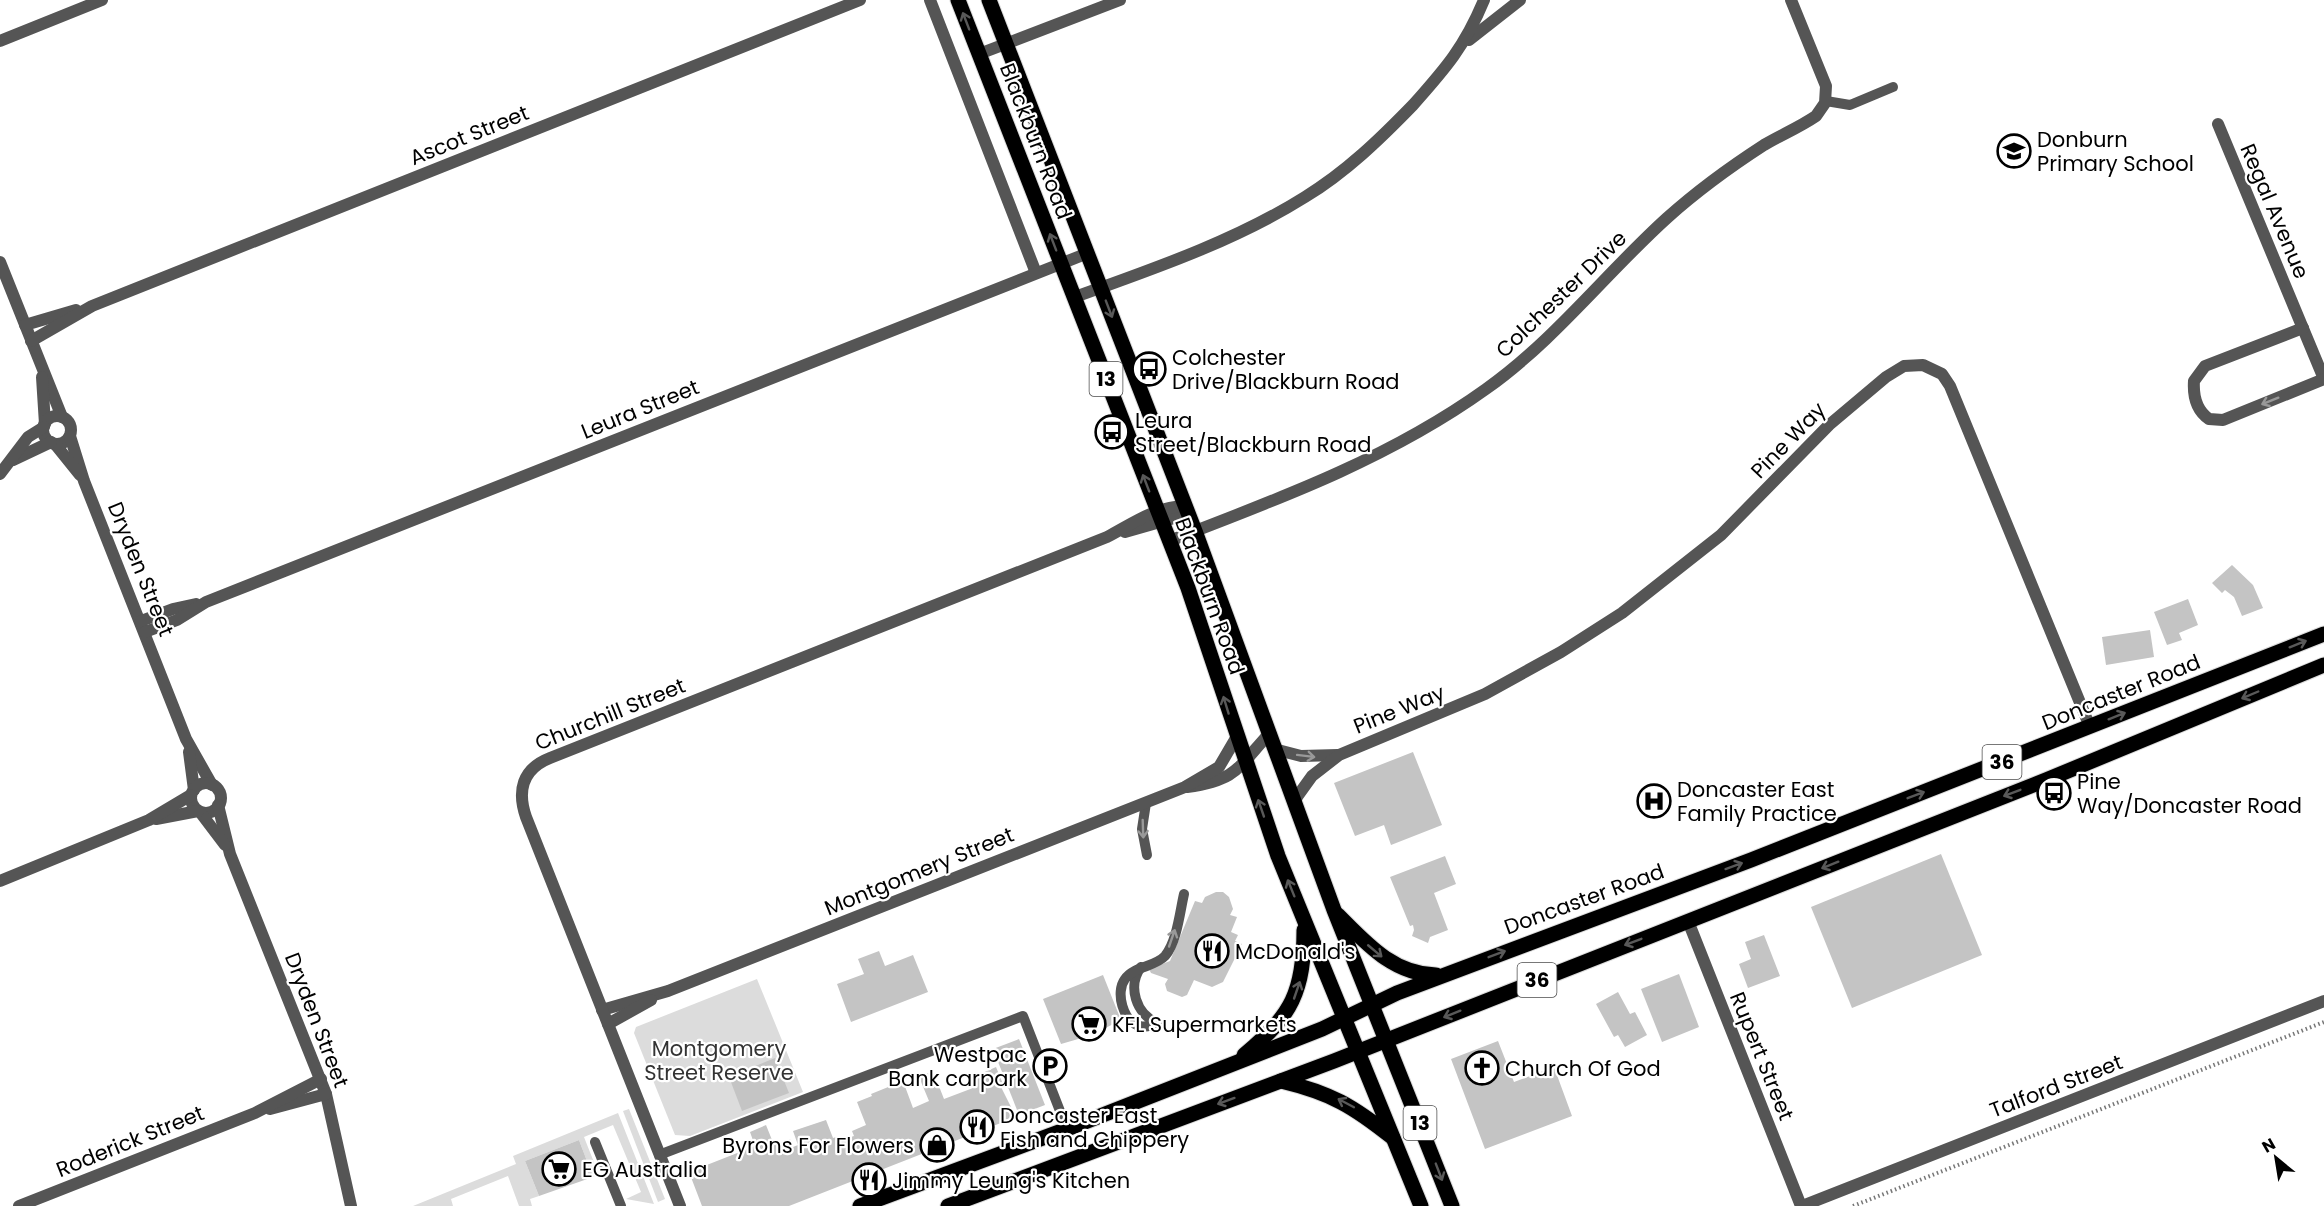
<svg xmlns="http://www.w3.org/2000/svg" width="2324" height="1206" viewBox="0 0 2324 1206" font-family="Poppins,sans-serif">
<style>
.green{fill:#dcdcdc}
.building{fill:#c4c4c4}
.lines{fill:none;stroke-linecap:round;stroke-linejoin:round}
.primary-casing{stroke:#dbdbdb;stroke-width:17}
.path{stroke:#777;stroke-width:4;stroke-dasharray:1.5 3;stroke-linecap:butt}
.lane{stroke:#555;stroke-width:10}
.street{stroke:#555;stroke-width:12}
.primary{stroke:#000;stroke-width:15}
.oneway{stroke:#595959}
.oneway2{stroke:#999}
.labels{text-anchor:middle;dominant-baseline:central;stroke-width:4.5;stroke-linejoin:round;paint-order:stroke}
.shield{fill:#fff;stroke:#4c4c4c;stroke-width:1.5}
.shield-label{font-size:20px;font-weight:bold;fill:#000}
.street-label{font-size:21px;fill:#000;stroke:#fff}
.poi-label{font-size:21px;fill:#000;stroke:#fff;text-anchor:start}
.park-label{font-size:21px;fill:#333;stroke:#fff}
</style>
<rect width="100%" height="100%" fill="#fff"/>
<g class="green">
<polygon points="757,979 803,1092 690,1136 675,1135 634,1033 636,1027"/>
<polygon points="629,1109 665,1199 658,1202 623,1111"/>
<polygon points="618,1113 654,1204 626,1199 641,1192 613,1125 584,1137 599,1175 593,1177 579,1140 525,1161 539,1196 530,1199 532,1206 519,1206 508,1176 451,1199 453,1206 413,1206 516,1164 513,1156"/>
</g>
<g class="building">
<polygon points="2232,565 2253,585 2263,608 2242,616 2234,597 2225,590 2222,593 2212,583"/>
<polygon points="2188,599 2198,625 2179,633 2182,640 2167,645 2154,612"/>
<polygon points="2150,630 2154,657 2106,665 2102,637"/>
<polygon points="1413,752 1442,825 1391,845 1384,825 1355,836 1334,783"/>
<polygon points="1941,854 1982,955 1852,1008 1811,907"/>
<polygon points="1445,856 1456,884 1434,893 1448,930 1430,937 1428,943 1412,936 1414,930 1413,925 1410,926 1390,877"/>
<polygon points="1216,892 1223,892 1229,897 1233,909 1230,915 1237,917 1231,932 1238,935 1235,941 1242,944 1223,982 1212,987 1194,980 1187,995 1182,997 1167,991 1165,984 1168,979 1151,973 1149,969 1170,961 1195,901 1202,903 1205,897"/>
<polygon points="1764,935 1780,976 1748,988 1739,964 1751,959 1745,942"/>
<polygon points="879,951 885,966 913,955 928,992 851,1022 837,984 864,974 858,959"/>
<polygon points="1679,974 1699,1027 1662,1042 1641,989"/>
<polygon points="1103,975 1121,1020 1092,1035 1061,1044 1043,999"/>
<polygon points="1618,992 1630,1014 1635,1012 1647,1035 1625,1047 1618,1035 1614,1037 1596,1004"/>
<polygon points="1019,1039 1045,1105 1019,1115 993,1049"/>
<polygon points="1498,1041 1514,1082 1554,1067 1572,1116 1485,1149 1451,1059"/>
<polygon points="775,1058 789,1093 742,1111 729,1077"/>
<polygon points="996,1067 1003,1084 1000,1085 1016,1117 789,1206 702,1206 689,1172 755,1146 750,1132 766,1125 774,1145 790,1139 793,1147 798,1145 793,1131 826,1120 833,1138 840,1136 842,1140 854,1136 852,1131 866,1125 857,1102 872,1096 871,1094 903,1081 913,1108 929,1101 919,1077 933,1071 944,1099 973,1088 969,1079"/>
<polygon points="579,1140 593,1177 539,1196 525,1161"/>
</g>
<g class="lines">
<g class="primary-casing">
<g id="primary">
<polyline points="958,0 1188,588 1278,856 1421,1206"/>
<polyline points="989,0 1195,531 1334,910 1452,1206"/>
<path d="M1338 915C1367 944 1393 974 1436 975"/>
<path d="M1244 1055C1292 1016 1304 991 1304 930"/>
<path d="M1281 1081C1331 1093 1353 1106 1393 1138"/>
<polyline points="860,1206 1067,1129 1322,1029 1397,993 1751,860 2324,634"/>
<polyline points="948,1206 1334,1061 2046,780 2324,665"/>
</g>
</g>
<polyline class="path" points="1853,1206 2324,1022"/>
<g class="lane">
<polyline points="1826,101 1850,105 1893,87"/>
<polyline points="1146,803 1142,829 1147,855"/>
<path d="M1141 967C1127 986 1136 1015 1158 1023"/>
<path d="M1158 1023C1152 1025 1145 1028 1140 1026 1123 1022 1115 992 1125 979 1134 966 1155 967 1165 956 1177 942 1180 911 1184 894"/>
<polyline points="595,1142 621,1206"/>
<polyline points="659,1155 1023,1016 1067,1129"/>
</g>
<g class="street">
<polyline points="930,0 1036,273"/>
<polyline points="1469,40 1520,0"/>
<polyline points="0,41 102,0"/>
<polyline points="979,54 1120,0"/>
<polyline points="2218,124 2324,379"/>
<polyline points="0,262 62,417"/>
<path d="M1075 297C1153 269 1235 241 1305 197 1346 172 1380 139 1413 105 1446 68 1465 46 1484 0"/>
<polyline points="25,325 76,310"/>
<path d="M2303 328 2205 366 2194 381C2193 396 2196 410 2209 419L2223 420 2324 379"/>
<polyline points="31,341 92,306 860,0"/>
<polyline points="42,377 45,424"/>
<circle cx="57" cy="430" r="14"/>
<polyline points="70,436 84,481 186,739 212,785"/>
<polyline points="55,444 80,475"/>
<polyline points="13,460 51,442"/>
<polyline points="0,474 28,437 44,427"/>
<polyline points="1125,532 1174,518 1186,506"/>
<path d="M1169 541C1279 499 1390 458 1486 389 1555 340 1605 274 1667 218 1697 191 1730 167 1764 145 1781 135 1800 127 1816 116L1825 103 1826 86 1791 0"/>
<polyline points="141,621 173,609 196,604"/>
<polyline points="145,632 177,620 206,602 1088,253"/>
<polyline points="1274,749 1301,756 1338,755"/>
<polyline points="189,752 194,790"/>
<circle cx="206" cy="798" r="15"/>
<path d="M1187 787C1236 780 1237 769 1268 735"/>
<polyline points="1294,801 1312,776 1339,755 1485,694 1561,652 1622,613 1721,535 1829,425 1886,377 1904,366 1923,365 1942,374 1950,386 2090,727"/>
<polyline points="218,805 230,854 326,1094 351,1206"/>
<polyline points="200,812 225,845"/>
<polyline points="156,819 198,811"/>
<polyline points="0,881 149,820 191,795"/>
<polyline points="1688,921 1801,1206"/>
<polyline points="602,1010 668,991 1185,787 1219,767 1236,738"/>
<polyline points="608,1024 651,1000"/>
<polyline points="270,1109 326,1094"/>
<polyline points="19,1206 255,1113 321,1079"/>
<path d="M680 1206 526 817C517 791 522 769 550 758L1107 537C1132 524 1156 506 1186 506"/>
<polyline points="1802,1206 2324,1001"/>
</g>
<use href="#primary" class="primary"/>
</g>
<defs><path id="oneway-shaft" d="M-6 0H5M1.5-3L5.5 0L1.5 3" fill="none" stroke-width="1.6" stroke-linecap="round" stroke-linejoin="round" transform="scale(1.5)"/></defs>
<g class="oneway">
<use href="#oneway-shaft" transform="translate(966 21) rotate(-111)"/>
<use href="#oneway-shaft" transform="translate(1053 242) rotate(-111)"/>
<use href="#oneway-shaft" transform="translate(1109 309) rotate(69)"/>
<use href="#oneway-shaft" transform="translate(1146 483) rotate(-111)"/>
<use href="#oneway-shaft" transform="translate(2298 644) rotate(-22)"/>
<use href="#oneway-shaft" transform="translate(2250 695) rotate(157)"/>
<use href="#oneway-shaft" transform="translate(1226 705) rotate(-107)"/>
<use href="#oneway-shaft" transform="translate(2117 716) rotate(-22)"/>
<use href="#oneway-shaft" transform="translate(2012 793) rotate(159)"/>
<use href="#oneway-shaft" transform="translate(1916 795) rotate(-21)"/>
<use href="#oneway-shaft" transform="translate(1261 808) rotate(-109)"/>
<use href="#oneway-shaft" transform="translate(1830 865) rotate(158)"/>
<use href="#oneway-shaft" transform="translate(1734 866) rotate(-20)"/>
<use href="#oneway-shaft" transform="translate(1291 888) rotate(-112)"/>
<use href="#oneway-shaft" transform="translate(1633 942) rotate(159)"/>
<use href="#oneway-shaft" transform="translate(1375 951) rotate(40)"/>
<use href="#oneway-shaft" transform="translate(1497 954) rotate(-21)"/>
<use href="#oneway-shaft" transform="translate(1297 990) rotate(-71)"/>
<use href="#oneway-shaft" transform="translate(1452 1014) rotate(158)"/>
<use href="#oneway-shaft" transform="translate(1226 1101) rotate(160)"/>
<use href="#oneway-shaft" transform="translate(1346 1103) rotate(-152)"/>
<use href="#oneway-shaft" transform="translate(1439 1172) rotate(69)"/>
</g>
<g class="oneway2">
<use href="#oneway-shaft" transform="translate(2270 401) rotate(158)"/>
<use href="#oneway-shaft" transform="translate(1306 756) rotate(7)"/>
<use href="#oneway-shaft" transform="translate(1143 829) rotate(88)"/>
<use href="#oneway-shaft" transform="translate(1172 938) rotate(-71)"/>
</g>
<defs>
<g id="school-ring" transform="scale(1.725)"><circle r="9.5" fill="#fff" stroke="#000" stroke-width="1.5"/><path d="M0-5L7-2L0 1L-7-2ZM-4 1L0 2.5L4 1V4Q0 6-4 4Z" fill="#000"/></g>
<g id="bus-ring" transform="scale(1.725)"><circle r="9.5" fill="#fff" stroke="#000" stroke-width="1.5"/><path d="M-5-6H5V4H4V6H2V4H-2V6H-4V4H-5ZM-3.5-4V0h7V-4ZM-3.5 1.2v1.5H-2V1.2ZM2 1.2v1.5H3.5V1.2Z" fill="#000"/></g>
<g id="hospital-ring" transform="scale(1.725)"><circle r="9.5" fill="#fff" stroke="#000" stroke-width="1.5"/><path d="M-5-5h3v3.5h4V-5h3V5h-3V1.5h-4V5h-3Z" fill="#000"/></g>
<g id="restaurant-ring" transform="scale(1.725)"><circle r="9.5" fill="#fff" stroke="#000" stroke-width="1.5"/><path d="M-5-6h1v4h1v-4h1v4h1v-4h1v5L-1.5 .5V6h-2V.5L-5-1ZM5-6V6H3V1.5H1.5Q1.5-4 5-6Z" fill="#000"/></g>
<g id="supermarket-ring" transform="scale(1.725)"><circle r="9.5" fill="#fff" stroke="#000" stroke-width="1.5"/><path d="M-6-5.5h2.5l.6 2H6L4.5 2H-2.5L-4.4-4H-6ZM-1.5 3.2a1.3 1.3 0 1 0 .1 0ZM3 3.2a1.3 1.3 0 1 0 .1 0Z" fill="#000"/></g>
<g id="parking-ring" transform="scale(1.725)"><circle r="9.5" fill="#fff" stroke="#000" stroke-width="1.5"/><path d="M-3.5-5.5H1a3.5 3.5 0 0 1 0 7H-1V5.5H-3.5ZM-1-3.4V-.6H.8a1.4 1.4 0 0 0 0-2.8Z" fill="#000"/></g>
<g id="church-ring" transform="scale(1.725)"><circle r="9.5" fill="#fff" stroke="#000" stroke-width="1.5"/><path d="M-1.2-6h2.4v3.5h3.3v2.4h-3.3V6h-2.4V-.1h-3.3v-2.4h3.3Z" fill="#000"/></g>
<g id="shop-ring" transform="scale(1.725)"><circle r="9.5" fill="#fff" stroke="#000" stroke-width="1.5"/><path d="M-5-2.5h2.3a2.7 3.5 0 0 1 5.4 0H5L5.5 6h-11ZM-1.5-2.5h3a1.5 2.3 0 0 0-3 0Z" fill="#000"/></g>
</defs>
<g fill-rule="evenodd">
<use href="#school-ring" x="2014" y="151"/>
<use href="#bus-ring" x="1149" y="369"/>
<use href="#bus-ring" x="1112" y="432"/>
<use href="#bus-ring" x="2054" y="793"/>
<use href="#hospital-ring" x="1654" y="801"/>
<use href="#restaurant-ring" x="1212" y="951"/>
<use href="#supermarket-ring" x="1089" y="1024"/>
<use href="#parking-ring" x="1050" y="1066"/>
<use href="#church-ring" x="1482" y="1068"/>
<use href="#restaurant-ring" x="977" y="1127"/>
<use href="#shop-ring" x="937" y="1145"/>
<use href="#supermarket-ring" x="559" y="1169"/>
<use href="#restaurant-ring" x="869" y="1180"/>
</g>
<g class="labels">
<g class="shield">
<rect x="1089.5" y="362" width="33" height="34" rx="4.5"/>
<rect x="1982.5" y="745" width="39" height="34" rx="4.5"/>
<rect x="1517.5" y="963" width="39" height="34" rx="4.5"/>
<rect x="1403.5" y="1106" width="33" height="34" rx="4.5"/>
</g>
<g class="shield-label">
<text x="1106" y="379">13</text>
<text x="2002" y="762">36</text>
<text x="1537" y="980">36</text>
<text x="1420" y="1123">13</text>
</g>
<g class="street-label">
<text transform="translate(469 135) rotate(-22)">Ascot Street</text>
<text transform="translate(1036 141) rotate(69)">Blackburn Road</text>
<text transform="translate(2275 211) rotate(67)">Regal Avenue</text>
<text transform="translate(1561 294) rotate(-44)">Colchester Drive</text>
<text transform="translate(640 409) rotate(-22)">Leura Street</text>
<text transform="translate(1788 440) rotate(-46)">Pine Way</text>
<text transform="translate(141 569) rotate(68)">Dryden Street</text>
<text transform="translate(1210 596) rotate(70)">Blackburn Road</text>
<text transform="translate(2121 692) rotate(-22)">Doncaster Road</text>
<text transform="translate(1399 709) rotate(-22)">Pine Way</text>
<text transform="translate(610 714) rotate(-22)">Churchill Street</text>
<text transform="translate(919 871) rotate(-22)">Montgomery Street</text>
<text transform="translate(1584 899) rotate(-20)">Doncaster Road</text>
<text transform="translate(317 1020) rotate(69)">Dryden Street</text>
<text transform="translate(1762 1056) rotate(68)">Rupert Street</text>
<text transform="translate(2056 1086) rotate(-21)">Talford Street</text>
<text transform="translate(130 1141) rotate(-22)">Roderick Street</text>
</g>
<g class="poi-label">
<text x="2037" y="139">Donburn<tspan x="2037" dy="24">Primary School</tspan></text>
<text x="1172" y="357">Colchester<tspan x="1172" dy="24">Drive/Blackburn Road</tspan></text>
<text x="1135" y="420">Leura<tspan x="1135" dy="24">Street/Blackburn Road</tspan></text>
<text x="2077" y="781">Pine<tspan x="2077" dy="24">Way/Doncaster Road</tspan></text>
<text x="1677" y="789">Doncaster East<tspan x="1677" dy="24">Family Practice</tspan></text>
<text x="1235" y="951">McDonald's</text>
<text x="1112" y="1024">KFL Supermarkets</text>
<text x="1027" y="1054" text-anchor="end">Westpac<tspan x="1027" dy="24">Bank carpark</tspan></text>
<text x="1505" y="1068">Church Of God</text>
<text x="1000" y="1115">Doncaster East<tspan x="1000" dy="24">Fish and Chippery</tspan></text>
<text x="914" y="1145" text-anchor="end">Byrons For Flowers</text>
<text x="582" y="1169">EG Australia</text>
<text x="892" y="1180">Jimmy Leung's Kitchen</text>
</g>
<g class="park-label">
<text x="719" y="1048">Montgomery<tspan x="719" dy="24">Street Reserve</tspan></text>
</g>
</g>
<g transform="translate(2276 1158) rotate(330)" stroke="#ffffff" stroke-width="4.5" paint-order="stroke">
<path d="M0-4.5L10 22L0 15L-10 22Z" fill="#000000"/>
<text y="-9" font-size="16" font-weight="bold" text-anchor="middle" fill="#000000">N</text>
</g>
</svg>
